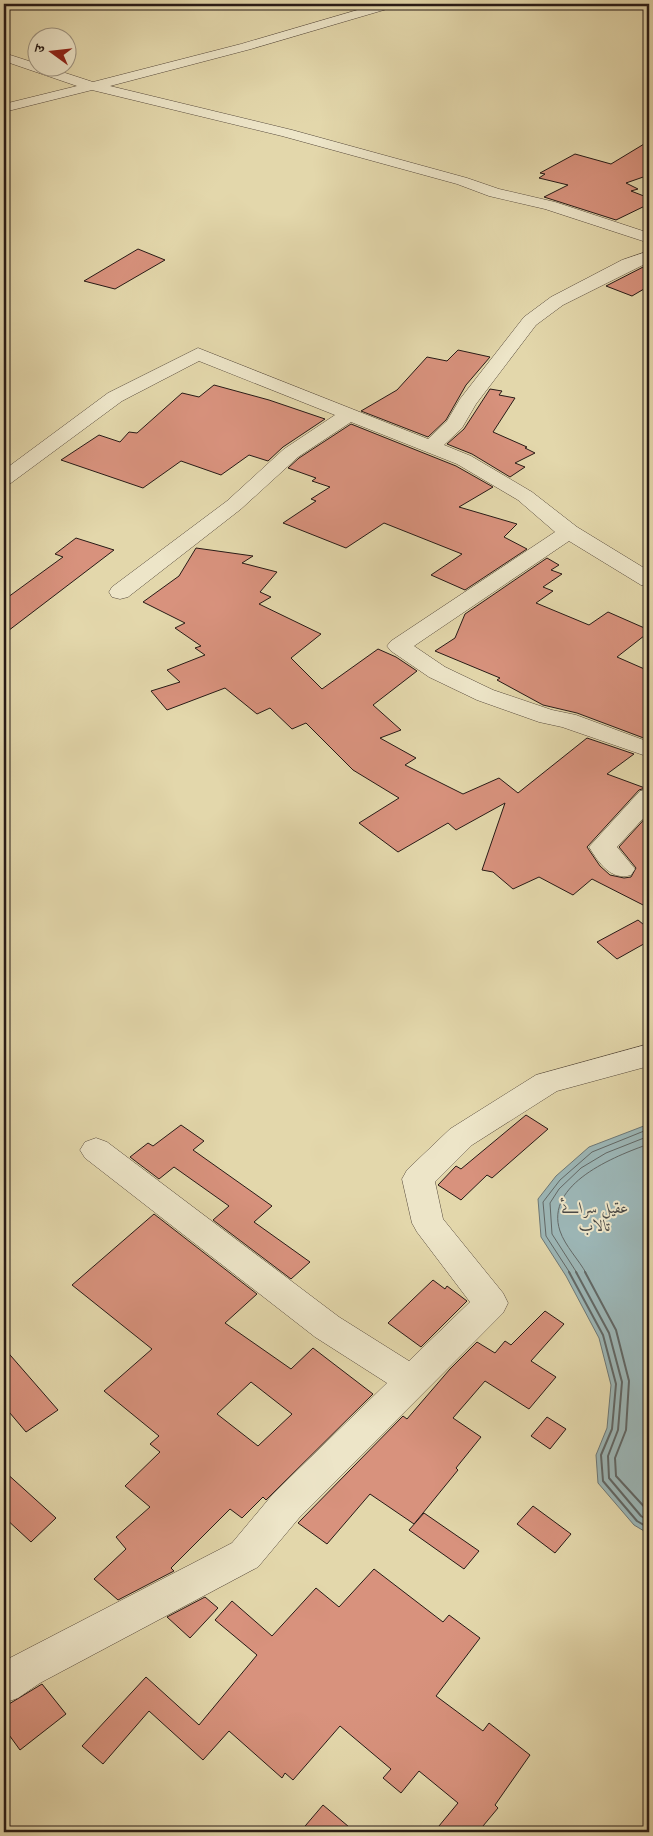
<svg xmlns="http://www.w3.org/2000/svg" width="653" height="1836" viewBox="0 0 653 1836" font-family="'Libre Bodoni',Amiri,'Noto Serif Devanagari',serif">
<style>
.water{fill:#9cb6b6;stroke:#6d7876}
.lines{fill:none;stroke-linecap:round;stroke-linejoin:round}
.shore-far1{stroke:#626866;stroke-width:1}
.shore{stroke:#626866;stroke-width:2}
.building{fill:#d8927d;stroke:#271a16;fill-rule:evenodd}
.minor-casing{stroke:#56493b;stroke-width:1}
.minor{fill:#ede5c8;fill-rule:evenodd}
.labels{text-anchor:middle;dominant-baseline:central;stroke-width:4;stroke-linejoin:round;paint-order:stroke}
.water-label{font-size:16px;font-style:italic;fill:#4a4946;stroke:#ede5c8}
</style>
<rect width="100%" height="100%" fill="#e3d7ab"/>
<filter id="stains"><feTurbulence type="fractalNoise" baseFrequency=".004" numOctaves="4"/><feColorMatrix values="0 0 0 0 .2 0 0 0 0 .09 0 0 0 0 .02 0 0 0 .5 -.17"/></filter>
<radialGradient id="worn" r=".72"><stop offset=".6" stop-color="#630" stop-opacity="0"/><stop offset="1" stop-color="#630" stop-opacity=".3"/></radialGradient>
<polygon class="water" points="649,1124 649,1534 634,1525 598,1483 596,1455 607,1428 611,1385 599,1338 566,1276 541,1237 538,1199 556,1176 589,1147"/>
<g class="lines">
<g class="shore-far1">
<polyline points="570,1273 546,1236 543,1202 560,1180 592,1152 649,1129"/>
<polyline points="577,1273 552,1234 550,1203 559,1189 581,1168 606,1153 649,1136"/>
<path d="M586 1273C579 1260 565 1246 560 1231 544 1184 615 1156 649 1144"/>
</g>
<g class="shore">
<polyline points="569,1272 603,1335 616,1384 612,1429 601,1455 603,1481 637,1521 649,1528"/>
<polyline points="576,1272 609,1333 622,1382 618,1430 608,1456 609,1478 641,1516 649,1521"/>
<polyline points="585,1272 616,1330 629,1381 626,1430 615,1458 616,1476 649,1512"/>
</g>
</g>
<g class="building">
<polygon points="649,141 649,175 626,183 638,189 631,191 649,198 649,204 616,220 544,197 568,185 539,178 545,174 540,173 575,154 611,164"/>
<polygon points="138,249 165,260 115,289 84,281"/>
<polygon points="649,264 649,286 632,296 606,286"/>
<polygon points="458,350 490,357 466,385 446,420 428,437 361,411 397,390 427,357 447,361"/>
<polygon points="214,385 269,400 325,419 283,447 268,461 249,455 221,475 181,461 143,488 61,460 99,435 120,442 129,432 137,433 182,393 199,397"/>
<polygon points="490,389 502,391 499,395 515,398 493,432 527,447 525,448 535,453 515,463 525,467 510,477 472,454 447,444 464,429"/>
<polygon points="351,424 456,466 493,487 459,507 517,524 504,537 527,549 465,590 431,575 462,554 384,523 346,548 283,523 316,501 311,499 330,487 312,481 316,478 288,468 299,458"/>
<polygon points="76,538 114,550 4,634 4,600 63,557 55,554"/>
<polygon points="196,548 253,556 242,563 277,572 260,592 271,597 259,604 321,634 291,658 322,689 378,649 396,657 417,671 373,705 401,730 380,738 416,758 405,765 463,794 499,778 518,793 587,738 634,754 607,774 645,788 639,790 587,847 600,866 610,875 624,878 631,877 636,868 619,847 649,814 649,908 592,879 573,895 539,877 513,889 493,872 482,870 505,803 456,830 448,823 398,852 359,823 399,798 353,770 306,723 292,729 270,708 257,714 225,688 167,710 151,691 180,682 167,670 205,655 195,648 201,646 175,628 185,623 143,602 179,576"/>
<polygon points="547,558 559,565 551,570 562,574 543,587 553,591 536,603 589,625 608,612 649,630 649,632 617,657 649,671 649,740 577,713 543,705 497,680 500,678 435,651 455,638 465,614"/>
<polygon points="638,920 649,929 649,941 617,959 597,942"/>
<polygon points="526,1115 548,1129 492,1178 487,1175 461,1200 438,1185 456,1166 461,1169"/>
<polygon points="181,1125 204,1141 193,1150 272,1206 254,1222 310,1262 291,1279 213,1220 229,1206 174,1167 159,1179 130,1157 148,1143 153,1146"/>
<path d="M154 1214 257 1294 225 1323 291 1369 313 1348 373 1394 266 1500 263 1497 242 1518 230 1509 171 1568 174 1571 118 1600 94 1579 126 1549 116 1537 150 1507 125 1486 160 1452 150 1444 159 1436 104 1391 152 1349 72 1285ZM251 1382 292 1414 258 1446 217 1414Z"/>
<polygon points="433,1280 445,1289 447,1286 467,1301 421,1347 388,1323"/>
<polygon points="545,1311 564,1324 531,1361 556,1377 529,1409 485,1381 453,1418 481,1437 456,1468 458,1470 414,1524 370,1494 327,1544 298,1523 403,1416 407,1419 450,1369 477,1342 495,1353 505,1341 511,1345"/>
<polygon points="4,1348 58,1410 26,1432 4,1406"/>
<polygon points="547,1417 566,1429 550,1449 531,1436"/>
<polygon points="4,1471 56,1518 31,1542 4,1517"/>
<polygon points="533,1506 571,1534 555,1553 517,1524"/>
<polygon points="424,1513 479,1551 464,1569 409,1530"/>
<polygon points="374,1569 443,1622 449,1615 480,1638 436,1696 483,1731 489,1723 530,1755 495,1805 498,1808 478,1832 434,1832 458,1803 419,1771 401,1793 383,1778 391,1769 340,1726 293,1780 285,1773 282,1778 229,1731 203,1760 149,1711 103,1764 82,1746 146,1677 199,1725 257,1655 215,1620 232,1601 272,1636 316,1588 339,1607"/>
<polygon points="205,1597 218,1608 190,1638 167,1617"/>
<polygon points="42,1684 66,1714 20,1750 4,1728 4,1707"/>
<polygon points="323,1805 355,1832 300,1832"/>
</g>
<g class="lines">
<g class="minor-casing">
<g id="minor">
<polygon points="378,4 396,4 394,7 251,49 110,86 292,130 467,178 499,189 555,202 649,233 649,243 545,209 489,196 457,184 282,136 92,90 4,112 4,104 77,86 4,61 4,53 38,64 38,68 50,68 93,82 241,44"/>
<polygon points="649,251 649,262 563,305 536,325 476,404 462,428 444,445 471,456 532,492 577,527 649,571 649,587 641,585 569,541 414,646 445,667 493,690 552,710 576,715 649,742 649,757 562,727 539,722 477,700 429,677 391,651 387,646 391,641 555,532 518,500 457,464 351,422 298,457 241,509 128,597 120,599 112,597 109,592 112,587 227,501 284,449 335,415 199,361 122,401 11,483 4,485 4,470 108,393 198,348 428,439 447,421 460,399 524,317 551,297 622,260"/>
<path d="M649 789V812L617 847 635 869 631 875C611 881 599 863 589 847L640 791Z"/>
<polygon points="649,1044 649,1066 557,1091 472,1145 435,1182 443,1219 503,1293 508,1303 503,1313 299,1518 258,1567 40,1683 18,1698 4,1703 4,1661 232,1543 273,1494 387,1383 315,1337 85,1158 80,1150 85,1142 96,1138 107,1142 339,1317 409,1361 470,1302 417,1232 412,1223 402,1179 407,1170 450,1129 536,1075"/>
</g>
</g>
<use href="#minor" class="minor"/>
</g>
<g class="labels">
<g class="water-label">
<text x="595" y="1208">عقیل سرائے<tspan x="595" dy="18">تالاب</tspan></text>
</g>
</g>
<rect width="653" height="1836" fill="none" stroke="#e3d7ab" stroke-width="20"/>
<rect x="5" y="5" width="643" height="1826" fill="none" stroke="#271a16" stroke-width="2.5"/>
<rect x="10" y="10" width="633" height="1816" fill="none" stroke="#271a16"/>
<g transform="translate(52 52) rotate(285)"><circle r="24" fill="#ede5c8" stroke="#9e9481"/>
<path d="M0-4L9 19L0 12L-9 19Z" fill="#8f2418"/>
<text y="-8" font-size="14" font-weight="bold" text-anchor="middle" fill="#271a16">उ</text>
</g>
<rect width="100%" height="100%" filter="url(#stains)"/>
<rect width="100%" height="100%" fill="url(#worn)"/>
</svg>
